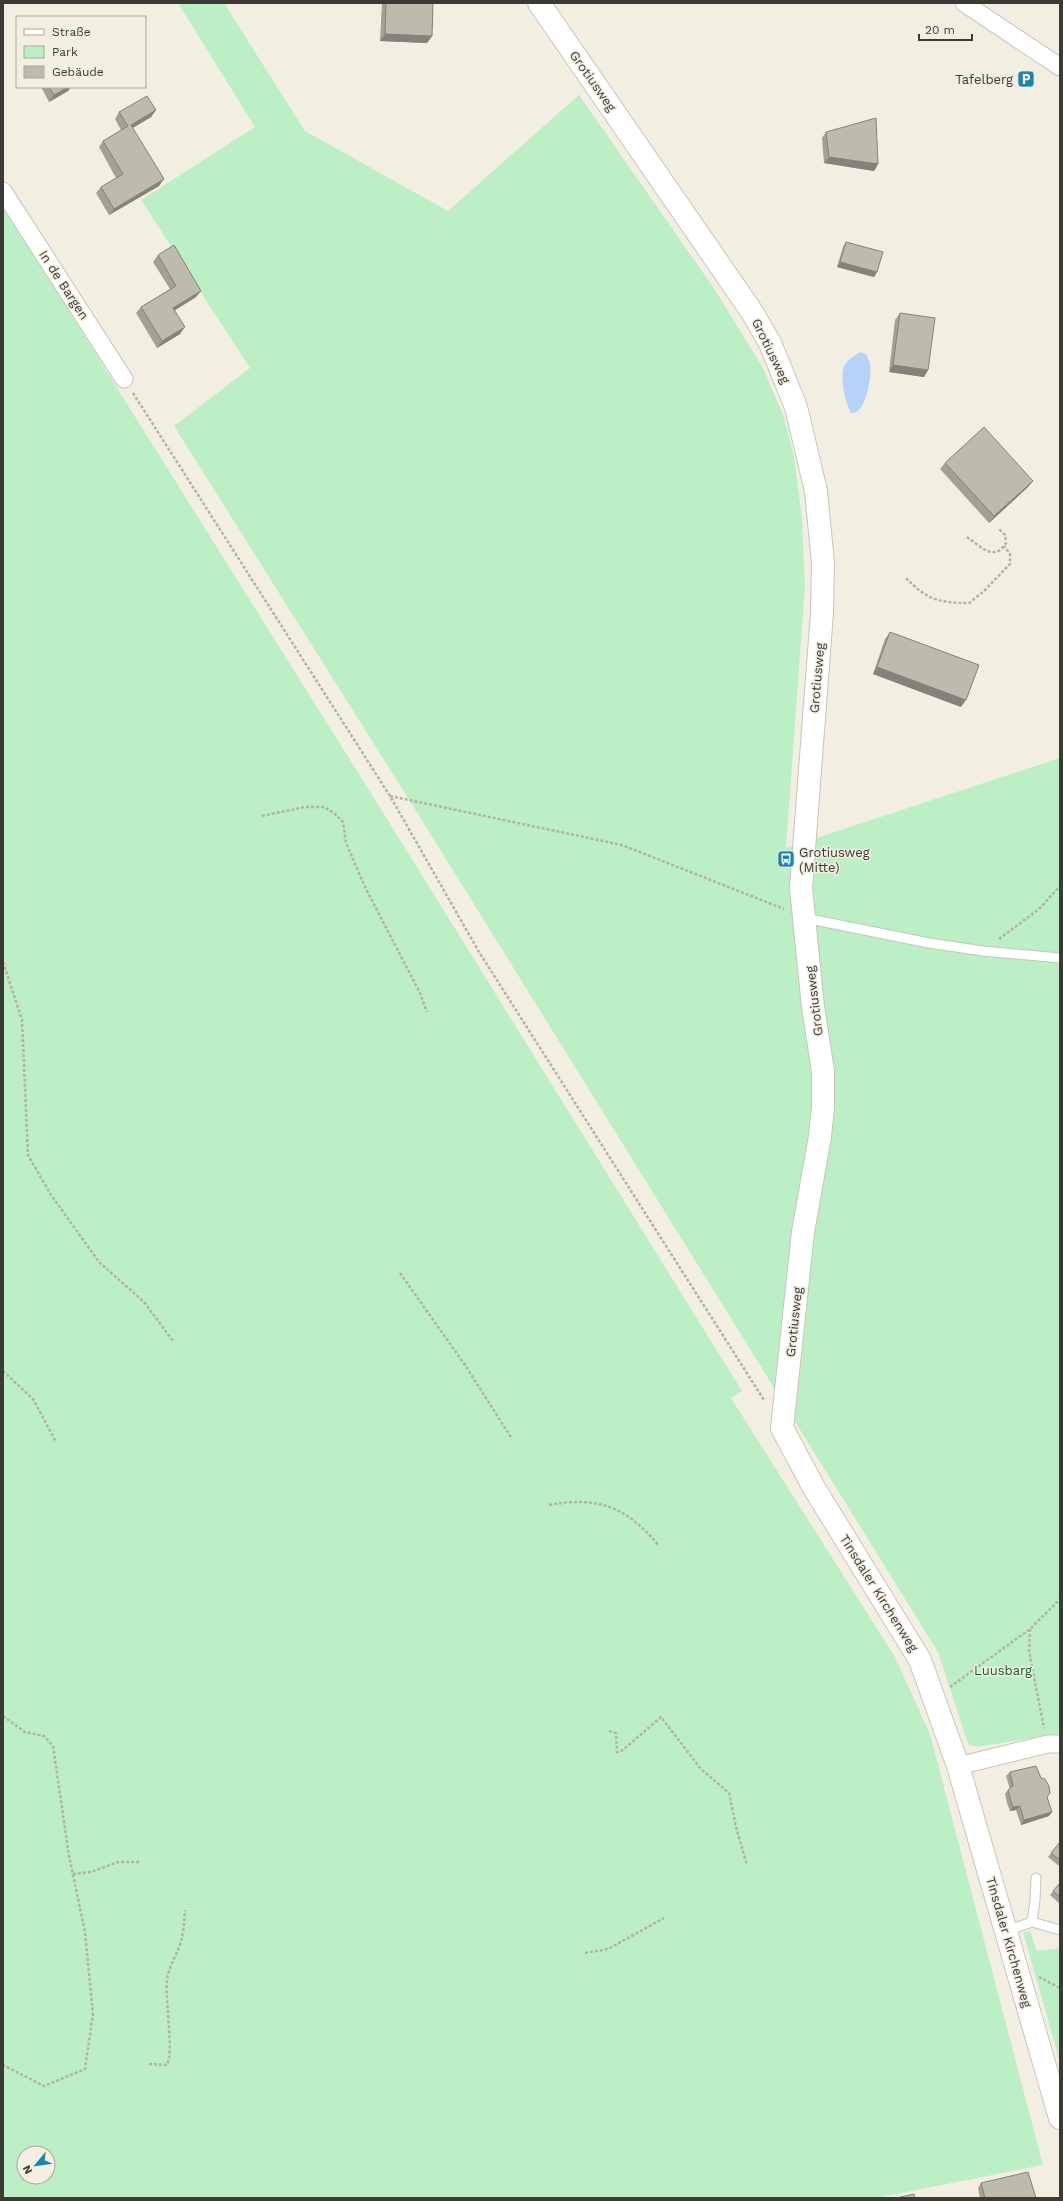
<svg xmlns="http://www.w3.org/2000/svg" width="1063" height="2201" viewBox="0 0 1063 2201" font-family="'Work Sans',sans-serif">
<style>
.green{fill:#bdefc7;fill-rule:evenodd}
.water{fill:#b7d2f9}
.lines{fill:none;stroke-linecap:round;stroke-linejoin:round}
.lane-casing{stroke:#c8c5b9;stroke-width:11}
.street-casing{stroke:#c8c5b9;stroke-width:19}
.secondary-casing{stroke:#c8c5b9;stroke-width:24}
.path{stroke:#b4b2a7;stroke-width:2.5;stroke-dasharray:3 2;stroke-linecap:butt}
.lane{stroke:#fff;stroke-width:9}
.street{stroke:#fff;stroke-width:17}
.secondary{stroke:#fff;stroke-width:22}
.wall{fill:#a3a096}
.shaded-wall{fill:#84827a}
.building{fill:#bdbaae;stroke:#84827a}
.labels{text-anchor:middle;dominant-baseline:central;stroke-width:3;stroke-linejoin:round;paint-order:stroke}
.poi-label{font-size:13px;fill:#3c3a35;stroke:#f2efe2;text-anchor:end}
.street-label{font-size:13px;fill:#3c3a35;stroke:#f2efe2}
.park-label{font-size:13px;fill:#156030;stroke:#f2efe2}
</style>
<rect width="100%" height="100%" fill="#f2efe2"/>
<g class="green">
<polygon points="178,3 224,3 305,131 448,211 579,95 715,290 763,368 784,417 794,457 802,518 805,586 786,848 1060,758 1060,1734 976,1747 968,1744 938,1652 413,806 174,426 250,368 141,200 255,127"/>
<path d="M3 206 379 806 742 1391 731 1398 895 1657 930 1734 1043 2165 876 2198H3ZM24 2153H48V2177H24Z"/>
<polygon points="1030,1931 1037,1951 1060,1948 1060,2062 1023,1932"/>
</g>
<path class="water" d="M860 352 866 354C867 357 869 360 870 363 872 374 867 415 851 413 845 403 841 382 843 370 844 362 854 356 860 352Z"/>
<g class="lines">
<g class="lane-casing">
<g id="lane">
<polyline points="805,918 929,943 983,951 1060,958"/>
<polyline points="1032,1922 1035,1900 1036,1878"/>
<polyline points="1006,1931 1032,1922 1060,1930"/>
</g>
</g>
<g class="street-casing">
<g id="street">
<polyline points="964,3 1060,67"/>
<polyline points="3,191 124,379"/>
<polyline points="958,1766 1048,1744 1060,1744"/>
</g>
</g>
<g class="secondary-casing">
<polyline id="secondary" points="539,3 752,312 770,343 796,407 816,491 823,563 822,613 801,888 813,1007 823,1071 823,1107 820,1136 803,1232 782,1428 814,1488 920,1660 958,1766 1060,2118"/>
</g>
<g class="path">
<polyline points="133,393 390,796 479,952 764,1400"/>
<path d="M967 537C979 545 994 563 1006 543L1005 535 998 528"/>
<path d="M906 578C927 600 940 603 969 603L983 592 1010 564V554L1004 546"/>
<polyline points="390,796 622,845 784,909"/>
<polyline points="262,816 305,807 324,807 334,813 343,822 346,843 365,887 420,993 427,1012"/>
<polyline points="999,939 1039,909 1060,886"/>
<polyline points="3,962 22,1020 28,1155 51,1195 99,1262 144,1302 173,1341"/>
<polyline points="400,1273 465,1365 512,1439"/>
<polyline points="3,1371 33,1399 56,1442"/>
<path d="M549 1505C599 1496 627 1507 659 1546"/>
<polyline points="1030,1629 1029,1651 1044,1728"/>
<polyline points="950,1687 1030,1629 1060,1599"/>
<polyline points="3,1716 25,1732 44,1736 53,1746 69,1856 85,1932 93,2014 85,2069 44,2086 3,2065"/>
<polyline points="609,1731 616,1733 617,1752 623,1750 661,1717 701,1769 729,1793 736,1827 747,1865"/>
<polyline points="73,1874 91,1872 118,1862 140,1862"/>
<polyline points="585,1953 608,1949 664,1918"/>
<polyline points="1039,1977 1060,1988"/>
<path d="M149 2064 167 2065C174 2051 165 2001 167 1981 168 1966 178 1954 181 1941 184 1931 184 1920 185 1910"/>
</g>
<use href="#lane" class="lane"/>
<use href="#street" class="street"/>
<use href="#secondary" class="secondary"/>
</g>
<g class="wall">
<polygon points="382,3 433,3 432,36 427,43 380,41"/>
<polygon points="41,87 71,87 68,91 49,102"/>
<polygon points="156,110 151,117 133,128 159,186 109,215 96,193 101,187 116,178 99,147 103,141 121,130 115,119 119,112"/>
<polygon points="826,132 878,164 874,171 824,163 822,138"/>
<polygon points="846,242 877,272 874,277 837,267 843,247"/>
<polygon points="158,255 196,297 175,310 180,334 157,348 136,313 141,307 170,289 153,262"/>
<polygon points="900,313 928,370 924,377 889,372 895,320"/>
<polygon points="945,463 1033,481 1028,487 989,523 940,469"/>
<polygon points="890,632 961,707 873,674 885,639"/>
<polygon points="1010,1772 1047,1797 1049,1816 1021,1825 1016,1810 1010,1811 1007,1803 1005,1794 1008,1790 1010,1789 1006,1776"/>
<polygon points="1060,1842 1060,1876 1059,1866 1048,1857"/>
<polygon points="1060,1883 1060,1904 1050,1895"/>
<polygon points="981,2183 1036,2198 980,2198 978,2188"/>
</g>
<g class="shaded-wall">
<polygon points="385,34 432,36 427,43 380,41"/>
<polygon points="68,87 71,87 68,91 49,102 54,95"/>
<polygon points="156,110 151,117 127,131 131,125"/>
<polygon points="829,157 878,164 874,171 824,163"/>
<polygon points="164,179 159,186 109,215 114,209"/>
<polygon points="840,262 877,272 874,277 837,267"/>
<polygon points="201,291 196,297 169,314 173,308"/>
<polygon points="185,327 180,334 157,348 162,341"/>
<polygon points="893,365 928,370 924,377 889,372"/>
<polygon points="1033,481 1028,487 989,523 994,516"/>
<polygon points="877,667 966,700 961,707 873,674"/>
<polygon points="1020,1806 1016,1810 1010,1811 1013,1807"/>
<polygon points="1052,1812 1049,1816 1021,1825 1024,1820"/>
</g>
<g class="building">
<polygon points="386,3 433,3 432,36 385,34"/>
<polygon points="49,87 68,87 54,95"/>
<polygon points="147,96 156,110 131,125 164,179 114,209 101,187 123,174 103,141 128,126 119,112"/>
<polygon points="876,118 878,164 829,157 826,132"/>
<polygon points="846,242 883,252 877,272 840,262"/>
<polygon points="174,245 201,291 173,308 185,327 162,341 141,307 176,286 158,255"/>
<polygon points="900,313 935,318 928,370 893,365"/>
<polygon points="984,427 1033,481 994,516 945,463"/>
<polygon points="890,632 979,665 966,700 877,667"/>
<polygon points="1036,1766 1041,1778 1045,1779 1049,1786 1050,1793 1047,1797 1052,1812 1024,1820 1020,1806 1013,1807 1010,1798 1008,1790 1013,1786 1010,1772"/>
<polygon points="1060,1842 1060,1860 1051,1853"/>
<polygon points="1060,1883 1060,1897 1053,1891"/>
<polygon points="1028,2172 1036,2198 985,2198 981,2183"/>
<polygon points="914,2194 915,2198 900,2198 900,2197"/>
</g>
<defs>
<g id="parking-square" transform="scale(0.9)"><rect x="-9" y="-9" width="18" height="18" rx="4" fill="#1c83ac" stroke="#f2efe2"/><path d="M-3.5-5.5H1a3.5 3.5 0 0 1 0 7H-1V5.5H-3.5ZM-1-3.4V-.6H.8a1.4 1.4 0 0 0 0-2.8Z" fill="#fff"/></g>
<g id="bus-square" transform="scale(0.9)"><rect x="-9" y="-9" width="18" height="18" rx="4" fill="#1c83ac" stroke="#f2efe2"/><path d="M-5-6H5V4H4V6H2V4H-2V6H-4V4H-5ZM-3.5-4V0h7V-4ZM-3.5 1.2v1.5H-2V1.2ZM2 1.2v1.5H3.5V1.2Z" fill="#fff"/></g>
</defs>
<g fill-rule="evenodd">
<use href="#parking-square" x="1026" y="79"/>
<use href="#bus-square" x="786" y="859"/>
</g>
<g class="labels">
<g class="poi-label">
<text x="1013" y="79">Tafelberg</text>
<text x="799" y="852" text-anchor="start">Grotiusweg<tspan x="799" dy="15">(Mitte)</tspan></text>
</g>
<g class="street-label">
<text transform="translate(593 81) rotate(55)">Grotiusweg</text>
<text transform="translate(64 285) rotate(57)">In de Bargen</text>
<text transform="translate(771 351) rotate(64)">Grotiusweg</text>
<text transform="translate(817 678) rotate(-85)">Grotiusweg</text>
<text transform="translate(814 1001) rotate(-97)">Grotiusweg</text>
<text transform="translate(794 1322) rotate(-84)">Grotiusweg</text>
<text transform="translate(879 1593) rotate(58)">Tinsdaler Kirchenweg</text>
<text transform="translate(1009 1942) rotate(74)">Tinsdaler Kirchenweg</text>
</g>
<g class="park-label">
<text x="1003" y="1670">Luusbarg</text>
</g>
</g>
<rect width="1063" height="2201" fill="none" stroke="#3c3a35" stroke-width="8"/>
<rect x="16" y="16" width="130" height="72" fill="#f2efe2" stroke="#a9a79d"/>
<rect x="24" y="29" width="20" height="6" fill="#ffffff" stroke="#a9a79d"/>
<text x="52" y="36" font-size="12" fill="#3c3a35">Straße</text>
<rect x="24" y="46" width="20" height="12" fill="#bdefc7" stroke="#a9a79d"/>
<text x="52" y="56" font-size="12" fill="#3c3a35">Park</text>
<rect x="24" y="66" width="20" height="12" fill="#bdbaae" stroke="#a9a79d"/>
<text x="52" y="76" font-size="12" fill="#3c3a35">Gebäude</text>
<g transform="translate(36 2165) rotate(241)"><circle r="19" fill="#f2efe2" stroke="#a9a79d"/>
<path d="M0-3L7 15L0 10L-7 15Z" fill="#1c83ac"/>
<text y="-6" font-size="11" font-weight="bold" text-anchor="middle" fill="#3c3a35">N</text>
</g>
<path d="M919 34v6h53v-6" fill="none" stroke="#3c3a35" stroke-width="2"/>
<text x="925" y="34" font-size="12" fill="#3c3a35" stroke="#f2efe2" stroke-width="3" paint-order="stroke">20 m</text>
</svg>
